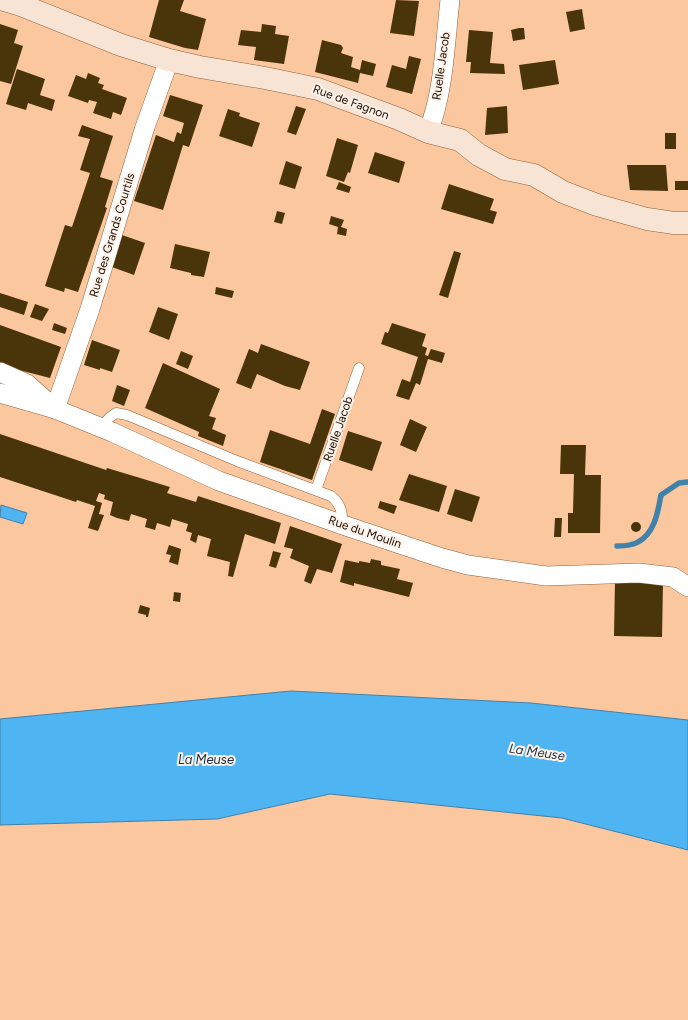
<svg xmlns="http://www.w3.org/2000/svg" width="688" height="1020" viewBox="0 0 688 1020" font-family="Figtree,sans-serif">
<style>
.water{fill:#4fb4f2;stroke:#4182aa}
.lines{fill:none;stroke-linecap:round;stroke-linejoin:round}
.stream{stroke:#4182aa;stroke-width:5.5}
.building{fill:#4a3409}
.lane-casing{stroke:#8e613b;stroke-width:11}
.street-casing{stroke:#8e613b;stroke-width:20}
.secondary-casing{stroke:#8e613b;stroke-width:23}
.lane{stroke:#fff;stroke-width:10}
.street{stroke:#fff;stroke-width:19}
.secondary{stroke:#f8e4d5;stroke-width:22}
.labels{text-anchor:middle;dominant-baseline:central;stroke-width:4;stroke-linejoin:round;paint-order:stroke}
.street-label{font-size:12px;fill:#210f02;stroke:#fdf2ea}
.water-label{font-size:13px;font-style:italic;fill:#192f3e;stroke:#fdf2ea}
</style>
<rect width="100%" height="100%" fill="#fbc79f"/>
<g class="water">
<polygon points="1,505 27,513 23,524 0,517"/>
<polygon points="291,691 531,703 688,720 688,850 562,818 330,794 217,819 0,825 0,719"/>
</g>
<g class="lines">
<path class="stream" d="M617 546C623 546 633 545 638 542 655 533 658 511 661 495L679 483 688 482"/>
</g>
<g class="building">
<polygon points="159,0 184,0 180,11 206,19 198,50 185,48 149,37"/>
<polygon points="396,0 419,1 414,36 390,33"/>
<polygon points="582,9 585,29 570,32 566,12"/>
<polygon points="0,24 18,30 14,43 23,46 11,84 0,81"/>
<polygon points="262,24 276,26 275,34 289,36 284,64 254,60 256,47 238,45 241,30 261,32"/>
<polygon points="519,28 524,28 525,39 513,41 511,30"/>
<polygon points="469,30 493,32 490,63 504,64 505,74 470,73 471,62 466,62"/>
<polygon points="322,40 341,45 343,48 341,53 353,57 351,67 360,70 362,60 376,64 373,76 360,73 358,83 315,72"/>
<polygon points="409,56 421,59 412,94 386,87 392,65 406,69"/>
<polygon points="555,60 559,84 523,90 519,65"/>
<polygon points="17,69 45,79 40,95 55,100 52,111 28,103 26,110 6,104"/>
<polygon points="88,73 100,78 98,83 104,85 102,89 127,98 121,115 113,112 111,119 93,113 97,102 89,100 88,103 68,96 76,75 86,79"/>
<polygon points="170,95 203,105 189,147 183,145 163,210 134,201 156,135 174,142 177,132 181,134 184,123 163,116"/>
<polygon points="296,106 306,109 296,135 287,132"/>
<polygon points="507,106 508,133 485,135 487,108"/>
<polygon points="228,109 240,113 239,116 260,123 252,147 219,136"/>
<polygon points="82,125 113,136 100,177 113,181 105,207 107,208 78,292 65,288 64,292 45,286 65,225 72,227 90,173 80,170 90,139 78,136"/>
<rect x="665" y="133" width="11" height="16"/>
<polygon points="337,138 358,145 350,173 348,172 344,182 326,176"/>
<polygon points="375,152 405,162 399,183 368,173"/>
<polygon points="286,161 302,167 295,189 279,184"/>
<polygon points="627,165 666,165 668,191 630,190"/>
<rect x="675" y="181" width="13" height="9"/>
<polygon points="339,182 351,187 349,193 336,189"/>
<polygon points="449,184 494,199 490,210 497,212 493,224 441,209"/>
<polygon points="277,211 285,213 282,224 274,222"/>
<polygon points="331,216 344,220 341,227 347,229 346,236 337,234 338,227 329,224"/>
<polygon points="122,235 145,243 134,275 112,267"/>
<polygon points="175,244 210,252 204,277 191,275 191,273 170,268"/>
<polygon points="454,251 461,253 448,298 439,295"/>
<polygon points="216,287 234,291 232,298 215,294"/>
<polygon points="0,293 28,302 24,315 0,307"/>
<polygon points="35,304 49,309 42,321 30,317"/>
<polygon points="158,307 178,314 169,340 149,332"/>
<polygon points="54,323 67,328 65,334 52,330"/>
<polygon points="392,323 426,334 422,346 427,348 425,355 428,356 431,349 445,353 442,363 428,359 420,385 416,383 409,400 396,396 402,379 410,382 418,357 381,344 385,332 388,333"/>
<polygon points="0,325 61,347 50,378 0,365"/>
<polygon points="92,340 120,350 112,372 100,368 100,370 84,365"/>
<polygon points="261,344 310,362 300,390 285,386 257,374 251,389 236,383 249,349 258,353"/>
<polygon points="181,351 193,356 188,369 176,364"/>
<polygon points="163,363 220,389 209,416 216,418 212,429 226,435 223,446 198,436 199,432 145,408"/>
<polygon points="117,385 130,390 124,406 112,401"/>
<polygon points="322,409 335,414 312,480 260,462 270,430 310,444"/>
<polygon points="410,419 427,427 416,452 400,445"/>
<polygon points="348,431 382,442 372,471 339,460"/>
<polygon points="0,434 106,470 107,468 170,487 167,493 196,502 198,496 281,523 275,544 245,534 233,577 228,576 230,562 207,556 211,539 198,535 196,543 190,540 192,533 186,531 188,524 172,519 170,527 157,523 155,530 145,527 147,519 131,514 129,521 117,518 110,515 113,502 104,499 105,495 99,493 96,501 102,503 99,514 104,515 98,531 88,528 95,506 77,500 76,502 0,477"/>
<polygon points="561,445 586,445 585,475 601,475 600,533 568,533 568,513 573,513 574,474 560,474"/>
<polygon points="409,474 447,486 439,512 399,500"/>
<polygon points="455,489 480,497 472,522 447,514"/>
<polygon points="380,501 397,506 394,514 378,508"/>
<polygon points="555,518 562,518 561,537 554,537"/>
<circle cx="636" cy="527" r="5"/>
<polygon points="290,526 342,544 332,573 317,569 311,584 304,581 309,566 290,558 293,549 284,547"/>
<polygon points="169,545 181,549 178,565 169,562 171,555 166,554"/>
<polygon points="273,551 281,553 276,568 269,566"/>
<polygon points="371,559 381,561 381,565 400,569 397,579 413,583 409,597 354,583 354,586 340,582 345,560 359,563 359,561 370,563"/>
<polygon points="615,581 663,582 662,637 614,636"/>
<polygon points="174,592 181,593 180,602 173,601"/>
<polygon points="140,605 150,608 148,617 146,617 146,615 138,613"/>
</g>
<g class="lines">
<g class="lane-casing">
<g id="lane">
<path d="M101 428 109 418 116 413 127 415 237 461 331 496C341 504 342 512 343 525"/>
<polyline points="316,490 359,368"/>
</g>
</g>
<g class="street-casing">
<g id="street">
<path d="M428 132C444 92 445 43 450 0"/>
<polyline points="0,372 27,384 55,409 90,309 144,130 169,60"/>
<polyline points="0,393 55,409 112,432 219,481 343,525 442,558 468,565 546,576 639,573 673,577 688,587"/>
</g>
</g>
<g class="secondary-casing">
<polyline id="secondary" points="4,0 21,5 121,45 169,60 200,67 265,78 318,89 399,119 428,132 460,140 479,155 505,169 534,175 563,192 597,205 647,219 674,223 688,223"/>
</g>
<use href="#lane" class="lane"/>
<use href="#street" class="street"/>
<use href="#secondary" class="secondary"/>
</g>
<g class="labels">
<g class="street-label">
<text transform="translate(441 66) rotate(-82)">Ruelle Jacob</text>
<text transform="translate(351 102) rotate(20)">Rue de Fagnon</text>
<text transform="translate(112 235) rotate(-73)">Rue des Grands Courtils</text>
<text transform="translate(338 429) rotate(-71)">Ruelle Jacob</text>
<text transform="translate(365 532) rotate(19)">Rue du Moulin</text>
</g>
<g class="water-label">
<text transform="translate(537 752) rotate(8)">La Meuse</text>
<text x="206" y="759">La Meuse</text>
</g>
</g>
</svg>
